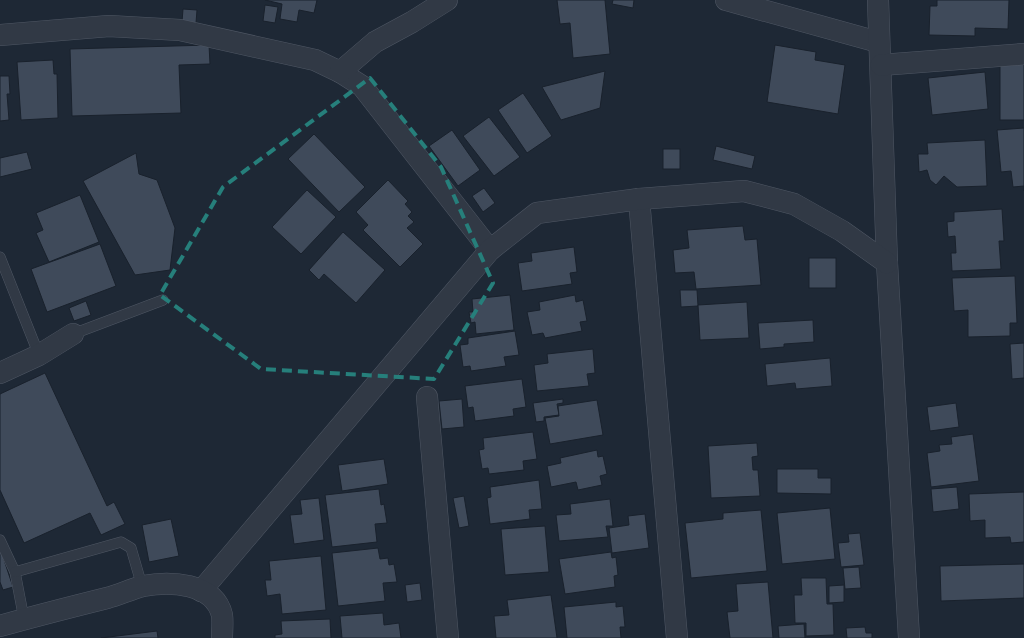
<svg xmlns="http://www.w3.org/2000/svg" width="1024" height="638" viewBox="0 0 1024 638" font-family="Ubuntu,sans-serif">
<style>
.building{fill:#3f4a5a;stroke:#19212c}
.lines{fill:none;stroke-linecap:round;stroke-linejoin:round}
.service-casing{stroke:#4f5764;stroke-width:11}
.minor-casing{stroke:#4f5764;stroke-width:22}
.service{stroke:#313945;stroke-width:10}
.minor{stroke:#313945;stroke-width:21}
.marked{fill:none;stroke:#267f7b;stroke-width:4;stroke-dasharray:10 6;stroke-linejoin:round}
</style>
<rect width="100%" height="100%" fill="#1e2835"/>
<g class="building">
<polygon points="265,0 317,0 314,13 299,10 297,22 280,19 282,4"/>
<polygon points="557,0 605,0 610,54 573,58 570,23 560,24"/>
<polygon points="613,0 634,0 633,8 612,4"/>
<polygon points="937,0 1009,0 1008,29 975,28 975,36 929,35 930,6 937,6"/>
<polygon points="265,5 278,7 275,23 263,21"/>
<polygon points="183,9 197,10 196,23 182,22"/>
<polygon points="209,45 210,64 179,65 181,113 72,116 70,49"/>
<polygon points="775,45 816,52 815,60 845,65 838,114 767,102"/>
<polygon points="53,60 54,74 57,74 58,118 21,120 17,62"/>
<rect x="1000" y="63" width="24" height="57"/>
<polygon points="605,71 600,108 561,120 542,87"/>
<polygon points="985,72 988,109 932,115 928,78"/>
<polygon points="0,76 9,76 10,94 7,94 9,120 0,121"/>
<polygon points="523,93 552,136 527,153 498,110"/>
<polygon points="489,117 520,157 494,176 463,136"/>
<polygon points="1024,128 1024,191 1024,186 1013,187 1011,171 1001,172 997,130"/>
<polygon points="452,130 480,170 458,186 429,146"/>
<polygon points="314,134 365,187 339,212 288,159"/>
<polygon points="985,140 987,186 957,187 944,176 936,185 930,180 927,170 919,172 918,154 928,154 927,143"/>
<polygon points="716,146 755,156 752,169 713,160"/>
<rect x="663" y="149" width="17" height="20"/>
<polygon points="27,152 32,169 0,177 0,158"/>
<polygon points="136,153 139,174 157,180 175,228 170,270 135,275 83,181"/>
<polygon points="388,180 408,201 405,204 412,212 408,216 414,222 407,228 423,244 400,267 363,230 368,225 356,212"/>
<polygon points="484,188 495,203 483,212 472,196"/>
<polygon points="307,190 336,217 301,254 272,227"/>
<polygon points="80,195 99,242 49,262 36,233 43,230 36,213"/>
<polygon points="1002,209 1004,241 999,241 1001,269 952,271 951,253 956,253 955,236 948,237 947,222 954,221 954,212"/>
<polygon points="743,226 745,240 757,239 761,285 696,289 694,272 675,273 673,250 689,248 687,230"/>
<polygon points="343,232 385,270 356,303 324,274 319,280 309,270"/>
<polygon points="100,244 116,286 47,312 31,269"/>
<polygon points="574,247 577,272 570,273 572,284 522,291 518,263 532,261 531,253"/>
<rect x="809" y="258" width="27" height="30"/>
<polygon points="1015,276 1017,323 1010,323 1010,336 968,337 968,310 954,311 952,278"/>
<polygon points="680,290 697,290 698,306 681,307"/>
<polygon points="510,295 514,330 476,334 475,322 471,323 469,312 473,312 472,299"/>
<polygon points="575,295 576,302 583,300 587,321 580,322 582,331 545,338 543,333 532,335 527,312 540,310 539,302"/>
<polygon points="86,301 91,315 74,321 69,308"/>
<polygon points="747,302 749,338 700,340 698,305"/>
<polygon points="813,320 814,342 784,344 784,347 760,349 758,323"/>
<polygon points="515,331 519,355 504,357 506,366 471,371 470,366 463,367 460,345 468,344 468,338"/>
<polygon points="1024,343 1024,378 1012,379 1010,344"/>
<polygon points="593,349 595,373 587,374 589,386 537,391 534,365 548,363 547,354"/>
<polygon points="830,358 832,386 796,389 795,383 767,386 765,364"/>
<polygon points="45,373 107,506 114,502 125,524 101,535 90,513 24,543 0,490 0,394"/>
<polygon points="522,379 526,407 513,409 514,416 475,421 473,407 468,408 465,386"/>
<polygon points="462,399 464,427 442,429 439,401"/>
<polygon points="563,399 563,403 557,404 559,415 544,417 544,421 536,422 533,403"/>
<polygon points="597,400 603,435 550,444 545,418 559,416 558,406"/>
<polygon points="956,403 959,427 930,431 927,407"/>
<polygon points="533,432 537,459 523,461 524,470 489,474 488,468 482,469 479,450 484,449 483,438"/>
<polygon points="973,434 979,481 931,487 927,453 940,451 939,445 952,444 951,437"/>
<polygon points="757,443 758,456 752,457 753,470 758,470 760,496 711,498 708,446"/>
<polygon points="597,450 598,457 603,456 607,474 600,476 602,485 578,490 576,482 551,487 547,466 561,463 560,458"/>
<polygon points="384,459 388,484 342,491 338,465"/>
<polygon points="777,469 818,469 818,478 831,478 831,494 777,493"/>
<polygon points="539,480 542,509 529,510 530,519 490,524 487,498 491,497 490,487"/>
<polygon points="957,487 959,509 933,512 931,489"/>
<polygon points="379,489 381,505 384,504 387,523 375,524 377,542 332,547 325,495"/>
<polygon points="1024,492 1024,542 1011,543 1010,537 985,538 985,520 970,521 969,494"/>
<polygon points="464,496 469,526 459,528 453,498"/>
<polygon points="319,498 324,540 294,544 290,515 302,514 300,500"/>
<polygon points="610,499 613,526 606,526 608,537 559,541 556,515 571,514 570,504"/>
<polygon points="830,508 835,559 782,564 777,513"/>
<polygon points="761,510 767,571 691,578 685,523 723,519 723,513"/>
<polygon points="645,514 649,548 612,553 609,528 629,525 628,516"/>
<polygon points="171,519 179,556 149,562 142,525"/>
<polygon points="545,526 549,572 505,575 501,529"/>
<polygon points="860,533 864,565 841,567 838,543 849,542 848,534"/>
<polygon points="0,548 13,587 3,590 0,582"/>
<polygon points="378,548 380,559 388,558 389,565 394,564 397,582 383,583 385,601 338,606 332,553"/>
<polygon points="611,552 612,558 616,557 618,575 614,576 615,587 565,594 559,559"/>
<polygon points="321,556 326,610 282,614 280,594 267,596 265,580 271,580 269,561"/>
<polygon points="1024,564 1024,598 941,601 940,566"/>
<polygon points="859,567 861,588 845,589 843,568"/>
<polygon points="801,578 826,578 827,604 833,604 834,635 806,636 806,623 795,623 794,595 802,595"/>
<polygon points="768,582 773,638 730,638 727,612 738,611 736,584"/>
<polygon points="420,583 422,600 407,602 405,585"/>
<polygon points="844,585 844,602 829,603 829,586"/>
<polygon points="551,595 557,638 496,638 494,616 509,615 507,600"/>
<polygon points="616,602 616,607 623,606 625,627 620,627 621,638 567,638 564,607"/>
<polygon points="383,613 384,625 399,623 401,638 342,638 340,616"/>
<polygon points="330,619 331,638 275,638 275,635 282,634 281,621"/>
<polygon points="804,624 805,638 779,638 778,626"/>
<polygon points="865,627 866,633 872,633 872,638 847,638 846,628"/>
<polygon points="157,631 158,638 101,638"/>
</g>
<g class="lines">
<g class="service-casing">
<g id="service">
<polyline points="0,257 39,355"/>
<polyline points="73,334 163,300"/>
<polyline points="0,540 15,572 24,619"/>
<polyline points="15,572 121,542 131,548 142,586"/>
</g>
</g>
<g class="minor-casing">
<g id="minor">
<polyline points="726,0 878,42"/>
<polyline points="878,0 887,263 909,638"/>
<polyline points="0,35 109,26 180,30 315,60 340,72 362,86 490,250"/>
<polyline points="881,65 1024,54"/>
<polyline points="340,72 375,42 412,22 447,0"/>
<polyline points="639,199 677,638"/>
<polyline points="0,373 39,355 73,334"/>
<polyline points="427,397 448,638"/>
<polyline points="201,591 490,250 537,213 639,199 744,191 794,204 842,231 887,263"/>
<path d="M0 626C35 616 71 607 107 598 119 595 131 589 143 586 169 581 214 582 222 615 223 622 222 631 222 638"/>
</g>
</g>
<use href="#service" class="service"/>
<use href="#minor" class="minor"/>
</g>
<path class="marked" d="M370 78 441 167 493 283 434 379 261 369 160 295 223 187Z"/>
</svg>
